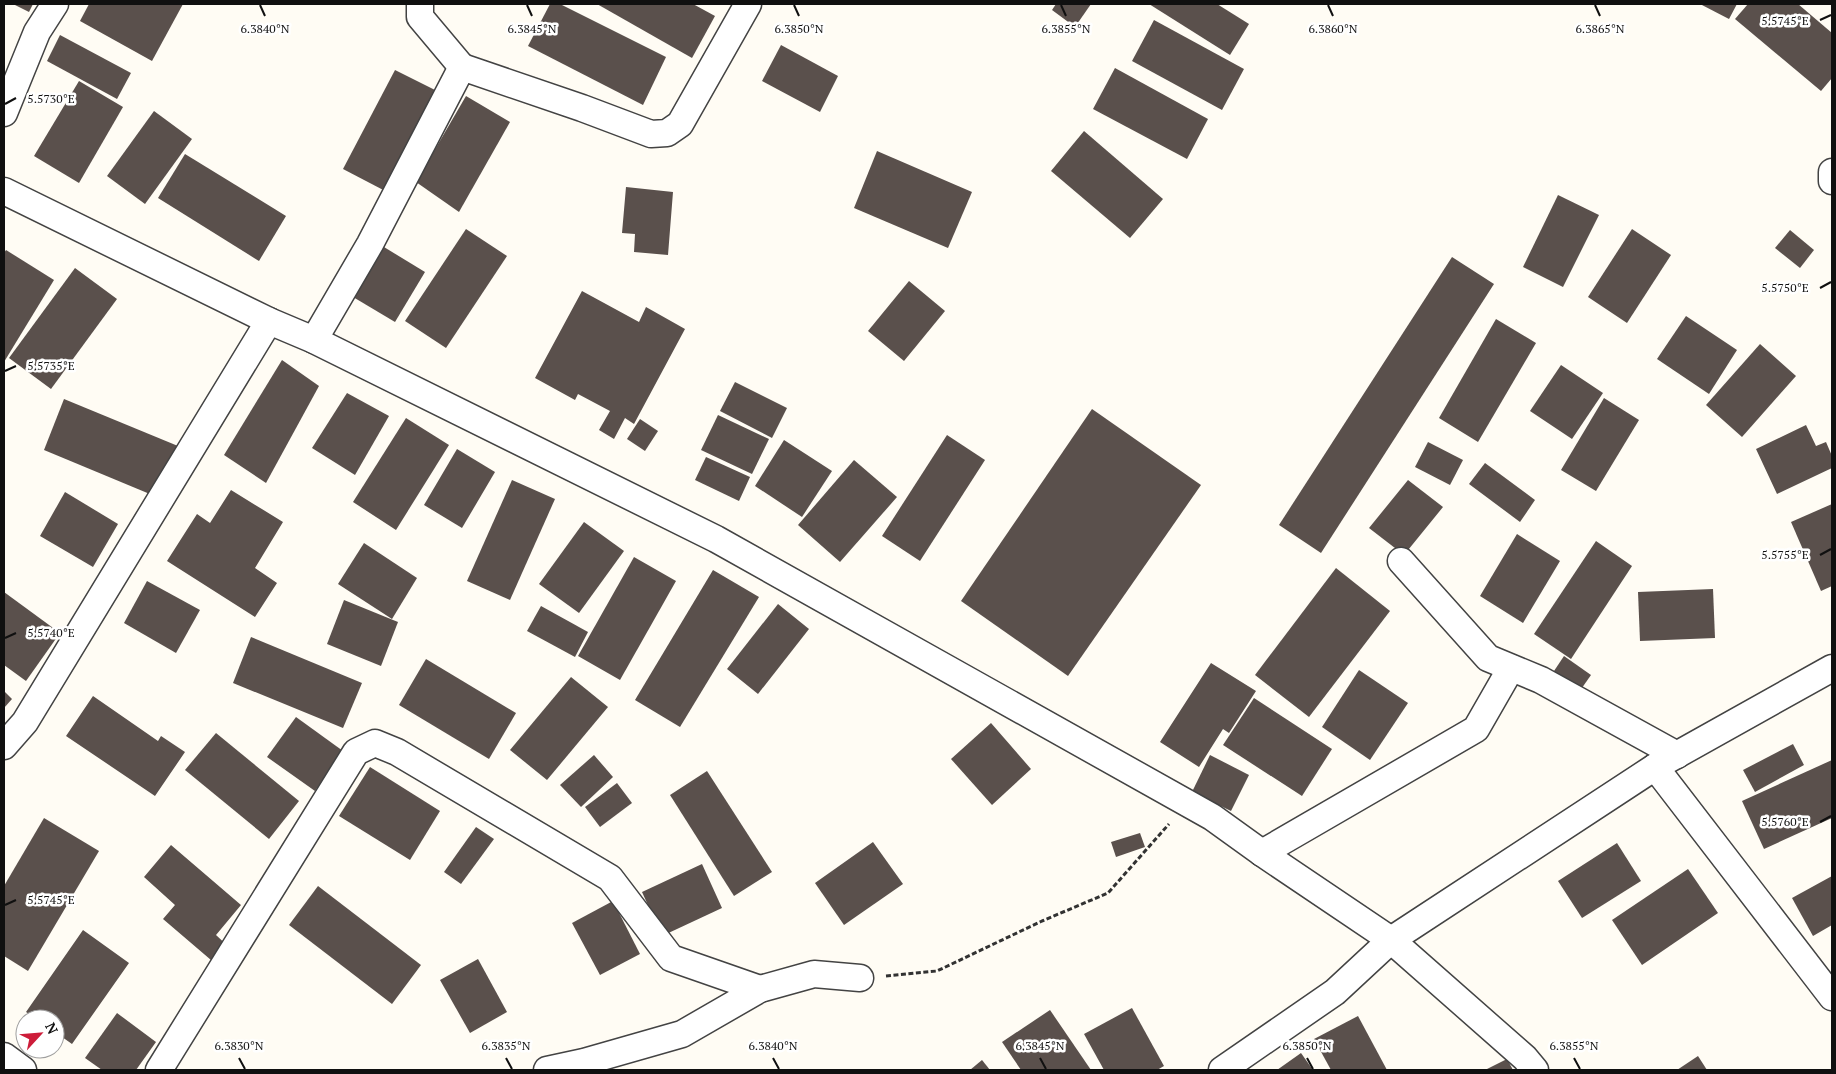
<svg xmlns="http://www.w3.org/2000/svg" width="1836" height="1074" viewBox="0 0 1836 1074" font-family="'PT Serif',serif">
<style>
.building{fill:#5a504c}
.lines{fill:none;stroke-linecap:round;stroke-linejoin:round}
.minor-casing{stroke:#434343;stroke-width:29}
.path{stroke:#323232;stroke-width:3;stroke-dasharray:5 2.5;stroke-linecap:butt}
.minor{stroke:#fff;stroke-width:26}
.ticks{fill:none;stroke:#101010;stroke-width:2}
.ticks-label{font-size:12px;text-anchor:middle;fill:#101010;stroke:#fff;stroke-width:5;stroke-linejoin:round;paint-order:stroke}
</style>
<rect width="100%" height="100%" fill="#fffcf4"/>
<g class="building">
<polygon points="13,4 33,4 29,12"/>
<polygon points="89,4 183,4 152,61 80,21"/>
<polygon points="550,4 560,4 666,57 643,105 528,46"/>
<polygon points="597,4 693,4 715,16 692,58"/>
<polygon points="1056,4 1091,4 1075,27 1052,10"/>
<polygon points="1149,4 1217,4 1249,24 1230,55"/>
<polygon points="1700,4 1737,4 1729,19"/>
<polygon points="1748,4 1798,4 1832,33 1832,78 1821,91 1735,19"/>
<polygon points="1154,20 1244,69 1222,110 1132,61"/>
<polygon points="60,35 131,73 117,99 47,61"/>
<polygon points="781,45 838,76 820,112 762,81"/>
<polygon points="1115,68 1208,119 1187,159 1093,109"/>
<polygon points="395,70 439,92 389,193 343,169"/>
<polygon points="79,81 123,107 79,183 34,156"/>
<polygon points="466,96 510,122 459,212 416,182"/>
<polygon points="154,111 192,139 145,204 107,176"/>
<polygon points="1084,131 1163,199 1130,238 1051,171"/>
<polygon points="877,151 972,192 948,248 854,208"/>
<polygon points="185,154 286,216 259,261 158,198"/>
<polygon points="626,187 673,192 668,255 634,252 635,234 622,233"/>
<polygon points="1558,195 1599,215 1563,287 1523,267"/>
<polygon points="466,229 507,256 446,348 405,321"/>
<polygon points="1632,229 1671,255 1627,323 1588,297"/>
<polygon points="1790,230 1814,250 1800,268 1775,248"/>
<polygon points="379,244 425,272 395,322 348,294"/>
<polygon points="6,250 54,280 4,362 4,253"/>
<polygon points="1452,257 1494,284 1321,553 1279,525"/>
<polygon points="75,268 117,299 51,389 9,358"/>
<polygon points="909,281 945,311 904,361 868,331"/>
<polygon points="582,291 639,322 646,307 685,329 634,424 625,418 614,439 599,430 610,411 578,394 575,400 535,378"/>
<polygon points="1686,316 1737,350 1709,394 1657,359"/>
<polygon points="1496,319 1536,343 1478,442 1439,418"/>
<polygon points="1760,344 1796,376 1742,437 1706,405"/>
<polygon points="282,360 319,386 266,483 224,455"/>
<polygon points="1561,365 1603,393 1572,439 1530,411"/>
<polygon points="735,382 787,408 772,438 720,411"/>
<polygon points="347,393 389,416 355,475 312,448"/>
<polygon points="1604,398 1639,420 1596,491 1561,470"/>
<polygon points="64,399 178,446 157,497 44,450"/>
<polygon points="1092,409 1201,485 1068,676 961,601"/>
<polygon points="718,415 769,439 752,474 701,450"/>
<polygon points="406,418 449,445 396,530 353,502"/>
<polygon points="640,419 658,431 645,451 627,439"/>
<polygon points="1806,425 1816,446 1826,442 1832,456 1832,468 1777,494 1756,449"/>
<polygon points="947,435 985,460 920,561 882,536"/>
<polygon points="784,440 832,471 802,517 755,486"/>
<polygon points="1428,442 1463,460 1450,485 1415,467"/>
<polygon points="457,449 495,472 462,528 424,505"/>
<polygon points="706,457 750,477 739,501 695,480"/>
<polygon points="854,460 897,497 840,562 798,525"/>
<polygon points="1485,463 1535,500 1520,522 1469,484"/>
<polygon points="512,480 555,499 510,600 467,581"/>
<polygon points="1408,480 1443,507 1404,555 1369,528"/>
<polygon points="231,490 283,522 255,568 277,583 255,617 167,561 197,514 210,523"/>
<polygon points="65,492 118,524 93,567 40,536"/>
<polygon points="1832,504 1832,586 1821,591 1791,522"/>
<polygon points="584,522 624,551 579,613 539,584"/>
<polygon points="1517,534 1560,561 1523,623 1480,596"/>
<polygon points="1596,541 1632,566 1571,659 1534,634"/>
<polygon points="364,543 417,578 392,619 338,584"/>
<polygon points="634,557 676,581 620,680 578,656"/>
<polygon points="1336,568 1390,611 1309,717 1255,675"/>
<polygon points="713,570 759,597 680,727 635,700"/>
<polygon points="147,581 200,610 176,653 124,623"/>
<polygon points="1713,589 1715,638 1640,641 1638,592"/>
<polygon points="4,592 60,633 26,681 4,665"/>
<polygon points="344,600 398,622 381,666 327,644"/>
<polygon points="778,604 809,629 758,694 727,669"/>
<polygon points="541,606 588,632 575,657 527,631"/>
<polygon points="251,637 362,683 343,728 233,683"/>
<polygon points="1564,656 1591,675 1577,695 1550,677"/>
<polygon points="426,659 516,713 489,759 399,705"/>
<polygon points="1211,663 1256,691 1229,733 1223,729 1199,767 1160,742"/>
<polygon points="1359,670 1408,703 1370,760 1322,727"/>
<polygon points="571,677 608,707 547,780 510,750"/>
<polygon points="4,691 12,699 4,708"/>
<polygon points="93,696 158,741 161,736 185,752 155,796 66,736"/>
<polygon points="1254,698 1332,749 1302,796 1223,745"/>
<polygon points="296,717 343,751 315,791 267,757"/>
<polygon points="991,723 1031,769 992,805 951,759"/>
<polygon points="216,733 299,801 269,839 185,770"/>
<polygon points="1793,744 1804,765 1755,792 1743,770"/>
<polygon points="594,755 613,777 581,807 560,785"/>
<polygon points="1210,755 1249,775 1231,811 1192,792"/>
<polygon points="1832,760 1832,818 1764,849 1742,801"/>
<polygon points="370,767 440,811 410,860 339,816"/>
<polygon points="707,771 772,872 734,896 670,795"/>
<polygon points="617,783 632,803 600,827 585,807"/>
<polygon points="44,818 99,851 28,971 4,956 4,886"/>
<polygon points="476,827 494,839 461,884 444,872"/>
<polygon points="1140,833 1145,847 1116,857 1111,842"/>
<polygon points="873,842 903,884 844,925 815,883"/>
<polygon points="1617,843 1641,881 1582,918 1558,881"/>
<polygon points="171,845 241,905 216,935 232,950 218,966 163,919 175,905 144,877"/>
<polygon points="702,864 722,908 662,936 642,892"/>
<polygon points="1688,869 1718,913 1642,965 1612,920"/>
<polygon points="1832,876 1832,925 1813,936 1792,898"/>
<polygon points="318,886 421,965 392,1004 289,925"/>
<polygon points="613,901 640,954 600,975 572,923"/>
<polygon points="83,930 129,963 72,1044 55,1032 55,1019 37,1019 26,1012"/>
<polygon points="478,959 507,1012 470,1033 440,980"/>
<polygon points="1132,1008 1164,1066 1157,1070 1104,1070 1084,1034"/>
<polygon points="1050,1010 1091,1070 1021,1070 1002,1042"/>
<polygon points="117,1013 156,1042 136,1070 102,1070 85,1058"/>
<polygon points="1358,1016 1387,1070 1331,1070 1314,1039"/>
<polygon points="1301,1053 1313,1070 1277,1070"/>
<polygon points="1698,1056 1707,1070 1677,1070"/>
<polygon points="1507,1059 1513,1070 1485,1070"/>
<polygon points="982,1060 990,1070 970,1070"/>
</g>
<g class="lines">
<g class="minor-casing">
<g id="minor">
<polyline points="420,4 420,17 462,67"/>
<polyline points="4,113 37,32 55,4"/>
<polyline points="1832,172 1832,181"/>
<polyline points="4,191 269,321 314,340 716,539 1212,817 1262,853 1391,940 1525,1058 1535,1070"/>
<polyline points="314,340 370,244 462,67 582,108 651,134 667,133 680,124 748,4"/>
<polyline points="1401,561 1488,658 1541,680 1677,755"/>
<polyline points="4,746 25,722 269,321"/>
<polyline points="1655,767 1832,997"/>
<polyline points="1262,853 1476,729 1511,668"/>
<polyline points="4,1056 23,1070"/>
<polyline points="159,1070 356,752 375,743 397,752 610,878 671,958 760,989"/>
<polyline points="547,1070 584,1062 682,1034 760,989 814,974 860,978"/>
<polyline points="1222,1070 1335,992 1391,940 1655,767 1832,668"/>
</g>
</g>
<polyline class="path" points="886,976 937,971 1042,921 1108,893 1169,824"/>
<use href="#minor" class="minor"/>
</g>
<path class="ticks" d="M260 5 265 16M527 5 532 16M794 5 799 16M1061 5 1066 16M1328 5 1333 16M1595 5 1600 16M1820 20 1831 15M5 104 16 98M1820 288 1831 282M5 371 16 366M1820 555 1831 549M5 638 16 633M1820 822 1831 816M5 905 16 900M239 1058 245 1069M506 1058 512 1069M773 1058 779 1069M1040 1058 1046 1069M1307 1058 1313 1069M1574 1058 1580 1069"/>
<g class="ticks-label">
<text x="1785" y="25">5.5745°E</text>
<text x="265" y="33">6.3840°N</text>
<text x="532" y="33">6.3845°N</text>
<text x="799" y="33">6.3850°N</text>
<text x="1066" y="33">6.3855°N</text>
<text x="1333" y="33">6.3860°N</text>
<text x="1600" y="33">6.3865°N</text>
<text x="51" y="103">5.5730°E</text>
<text x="1785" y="292">5.5750°E</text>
<text x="51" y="370">5.5735°E</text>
<text x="1785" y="559">5.5755°E</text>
<text x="51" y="637">5.5740°E</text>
<text x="1785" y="826">5.5760°E</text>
<text x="51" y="904">5.5745°E</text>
<text x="239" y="1050">6.3830°N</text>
<text x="506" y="1050">6.3835°N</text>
<text x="773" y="1050">6.3840°N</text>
<text x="1040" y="1050">6.3845°N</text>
<text x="1307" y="1050">6.3850°N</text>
<text x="1574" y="1050">6.3855°N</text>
</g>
<rect width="1836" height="1074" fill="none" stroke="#101010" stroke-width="10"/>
<g transform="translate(40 1034) rotate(64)"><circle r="24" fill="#ffffff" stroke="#9f9f9f"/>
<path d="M0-4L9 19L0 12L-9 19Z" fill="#cd1c39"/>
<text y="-8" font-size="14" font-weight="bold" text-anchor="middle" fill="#101010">N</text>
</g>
</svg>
